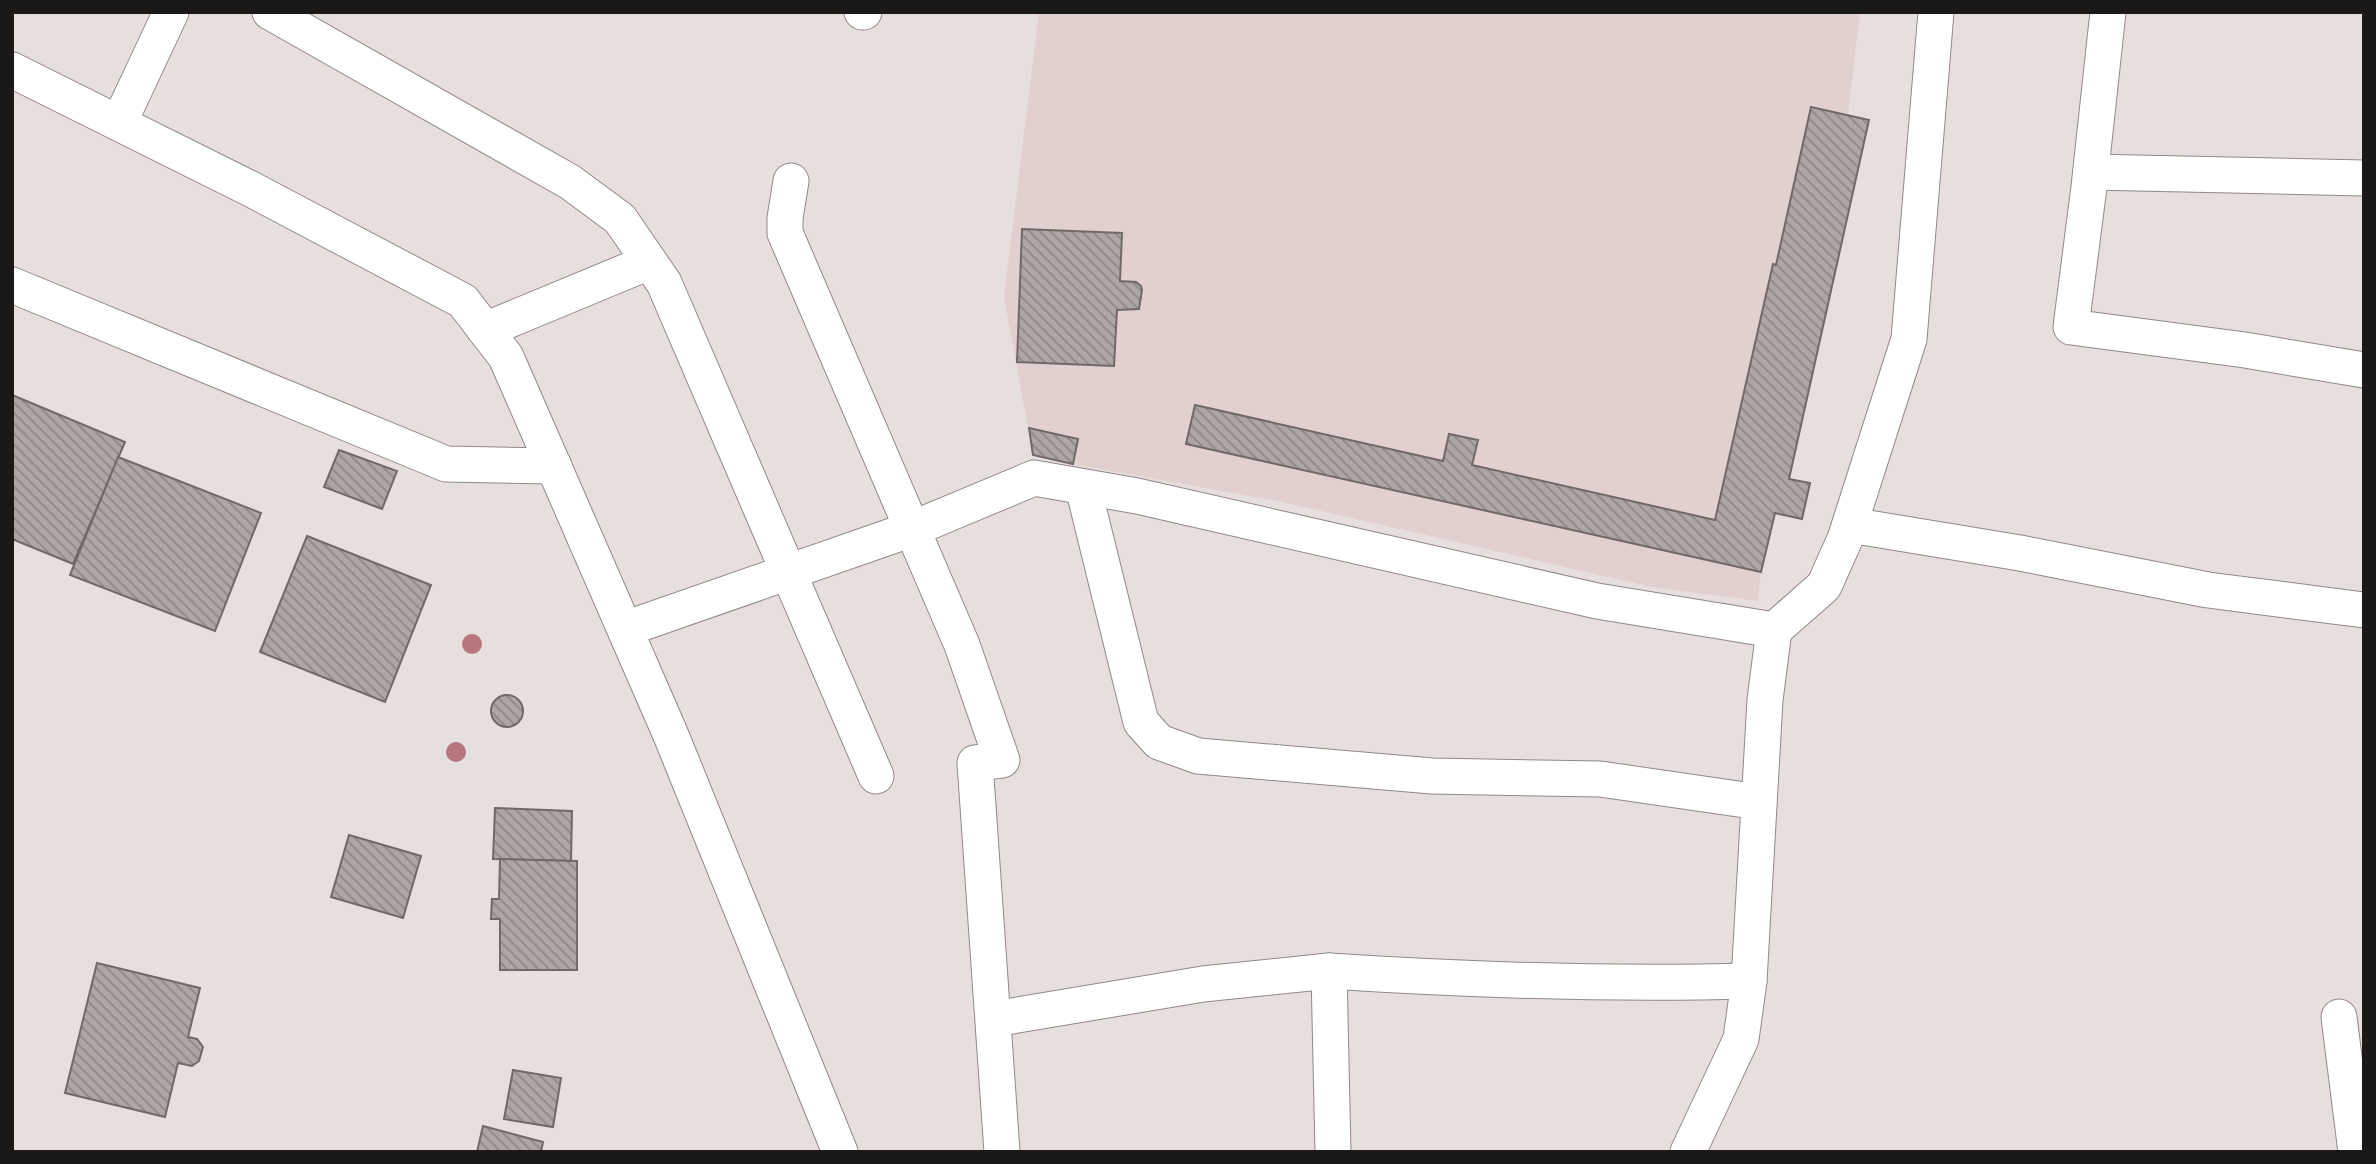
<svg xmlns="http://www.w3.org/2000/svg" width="2376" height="1164" viewBox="0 0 2376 1164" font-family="Signika,sans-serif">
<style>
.built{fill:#e2d0cf}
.building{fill:url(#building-back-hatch);stroke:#706968;stroke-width:2}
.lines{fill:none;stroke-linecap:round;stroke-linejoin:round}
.street-casing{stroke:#918989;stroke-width:37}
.street{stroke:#fff;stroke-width:35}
.tree{fill:#b77679}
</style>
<defs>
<pattern id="building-back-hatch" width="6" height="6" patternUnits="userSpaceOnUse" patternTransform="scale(1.75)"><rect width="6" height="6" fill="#aea6a5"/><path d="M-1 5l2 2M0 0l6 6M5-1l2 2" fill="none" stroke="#8d8685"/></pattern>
</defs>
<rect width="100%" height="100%" fill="#e7dede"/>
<polygon class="built" points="1039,12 1860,12 1848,114 1869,120 1789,478 1810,483 1802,519 1774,514 1761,572 1758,601 1652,587 1278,501 1073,464 1033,455 1004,297"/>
<g class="building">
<polygon points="1811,107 1869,120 1789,479 1810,483 1802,519 1775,513 1761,572 1186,444 1195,405 1443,461 1449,434 1478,440 1472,465 1715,520 1773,264 1776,265"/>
<polygon points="1022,229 1122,233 1120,281 1136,282 1141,286 1142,290 1139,309 1117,310 1114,366 1017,362"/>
<polygon points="12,395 125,442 73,564 12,539"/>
<polygon points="1029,428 1078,439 1073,464 1033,455"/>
<polygon points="339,450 397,471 382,509 324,487"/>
<polygon points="118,457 261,513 215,631 70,575"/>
<polygon points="307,536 431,585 385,702 260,652"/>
<circle cx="507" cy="711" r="16"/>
<polygon points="495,808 572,811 571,861 493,859"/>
<polygon points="349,835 421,856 403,918 331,897"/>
<polygon points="500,859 577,861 577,970 500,970 500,919 491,919 492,899 499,899"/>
<polygon points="97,963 200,988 188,1037 197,1039 203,1047 199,1061 192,1066 178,1063 165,1117 65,1093"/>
<polygon points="513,1070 561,1078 553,1127 504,1119"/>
<polygon points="483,1126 543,1142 541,1152 477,1152"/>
</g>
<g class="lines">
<g class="street-casing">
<g id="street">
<polyline points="270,12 570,182 620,219 664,283 876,776"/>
<polyline points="862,12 864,12"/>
<polyline points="2108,12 2089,187 2071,327 2245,350 2364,370"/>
<polyline points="12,70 251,189 463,301 506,357 670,733 840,1152"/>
<polyline points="119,123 171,12"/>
<polyline points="2091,172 2364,178"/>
<polyline points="791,181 785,218 785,233 962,645 1002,760 975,763 1002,1152"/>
<polyline points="12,285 446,464 554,466"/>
<polyline points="485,330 649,262"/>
<polyline points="1083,487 1141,722 1159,742 1198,756 1432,776 1600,779 1759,802"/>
<polyline points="1850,525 2020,553 2208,590 2364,610"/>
<polyline points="625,629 912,529 1034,478 1137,496 1597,601 1774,630"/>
<polyline points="2339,1017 2356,1152"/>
<polyline points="994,1019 1203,984 1329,971"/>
<path d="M1333 1152 1329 971C1469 980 1609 985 1749 981"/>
<polyline points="1688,1152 1741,1039 1749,981 1765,700 1774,630 1824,586 1845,539 1909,339 1936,12"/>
</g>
</g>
<use href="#street" class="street"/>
</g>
<g class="tree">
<circle cx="472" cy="644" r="10"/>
<circle cx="456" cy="752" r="10"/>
</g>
<rect width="2376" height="1164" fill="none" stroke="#1b1818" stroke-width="28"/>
</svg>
